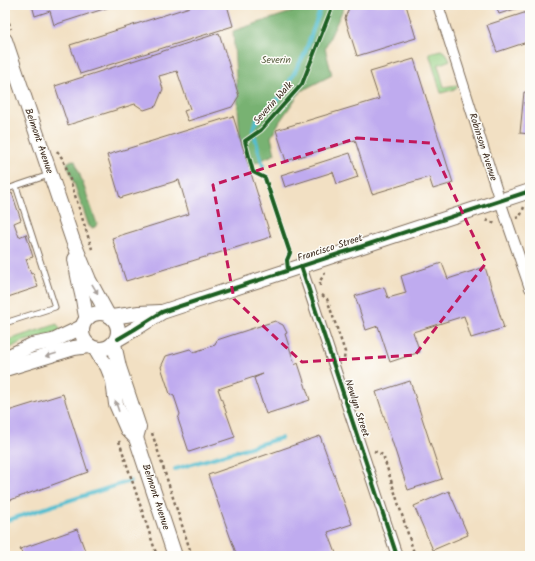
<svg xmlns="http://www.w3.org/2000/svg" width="535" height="561" viewBox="0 0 535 561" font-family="Kalam,sans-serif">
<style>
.green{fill:#96d084;stroke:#687d51}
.forest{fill:#78b272;stroke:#5a6e48}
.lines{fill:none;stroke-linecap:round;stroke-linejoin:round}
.stream{stroke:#53bdcf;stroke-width:4}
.building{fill:#bfabef}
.lane-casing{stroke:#7b6a58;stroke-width:7}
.street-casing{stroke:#7b6a58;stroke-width:12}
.secondary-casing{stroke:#7b6a58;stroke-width:16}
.path{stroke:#7b6a58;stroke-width:2.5;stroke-dasharray:3 3;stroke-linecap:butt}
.lane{stroke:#fff;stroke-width:5}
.street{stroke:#fff;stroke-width:10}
.secondary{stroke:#fff;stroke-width:14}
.cycleway-casing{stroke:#fdfcf7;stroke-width:6}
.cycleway{stroke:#1b5e20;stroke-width:4}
.oneway{fill:#a79f9a}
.marked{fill:none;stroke:#c2185b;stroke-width:3;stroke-dasharray:8 5;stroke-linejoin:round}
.labels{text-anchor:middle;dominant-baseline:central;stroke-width:3;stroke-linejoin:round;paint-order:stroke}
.park-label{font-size:10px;fill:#565c3d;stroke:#fdfcf7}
.street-label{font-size:10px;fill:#3b2a1e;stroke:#fdfcf7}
</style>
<rect width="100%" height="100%" fill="#fdfcf7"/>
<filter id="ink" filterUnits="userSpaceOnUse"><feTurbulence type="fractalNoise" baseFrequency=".025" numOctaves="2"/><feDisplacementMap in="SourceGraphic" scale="8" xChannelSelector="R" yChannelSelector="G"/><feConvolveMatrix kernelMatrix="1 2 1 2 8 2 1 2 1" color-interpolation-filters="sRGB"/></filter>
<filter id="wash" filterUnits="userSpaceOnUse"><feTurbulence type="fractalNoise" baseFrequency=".012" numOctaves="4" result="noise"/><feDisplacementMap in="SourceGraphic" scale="16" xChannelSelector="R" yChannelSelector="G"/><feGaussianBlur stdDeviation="0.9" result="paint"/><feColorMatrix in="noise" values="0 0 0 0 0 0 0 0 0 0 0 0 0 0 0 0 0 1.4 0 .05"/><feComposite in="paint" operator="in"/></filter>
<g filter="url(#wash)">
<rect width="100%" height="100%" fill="#f2e0c3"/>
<g class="green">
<polygon points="441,50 447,54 450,60 438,65 444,87 456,85 457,87 456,89 441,93 429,53"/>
<polygon points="57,324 61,331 57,333 21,342 5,351 5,341"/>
</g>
<g class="forest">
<polygon points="303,5 345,5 325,48 332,75 301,91 280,121 271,137 275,154 242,169 233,31 298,10"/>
<polygon points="72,160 75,161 97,224 95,227 92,228 89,226 67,163"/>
</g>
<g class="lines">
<g class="stream">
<polyline points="263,166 253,130 257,119 282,95 304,55 322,5"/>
<polyline points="175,469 281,438"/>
<polyline points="5,521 130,481"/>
</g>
</g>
<g id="blocks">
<g class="building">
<polygon points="32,5 116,5 54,25 50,11 35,16"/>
<polygon points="196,5 227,5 233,26 80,74 70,45"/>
<polygon points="359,5 406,5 416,38 357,56 345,18 349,8"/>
<polygon points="496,5 528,5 499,14"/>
<polygon points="530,11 530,41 497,52 487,25"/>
<polygon points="219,33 239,96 232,107 188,121 184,111 190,109 177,71 159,76 163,89 156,106 144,110 135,104 68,125 55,86"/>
<polygon points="414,59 453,183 433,189 429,177 372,194 355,140 286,161 276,130 379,99 370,72"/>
<polygon points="524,92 530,93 530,134 520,133"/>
<polygon points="233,116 271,237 126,281 112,238 189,214 179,180 120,198 107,155"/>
<polygon points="350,153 358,177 337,184 333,172 285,187 281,175"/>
<polygon points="12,193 21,220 14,223 19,237 26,234 33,257 26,259 31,274 33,273 38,287 5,298 5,196"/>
<polygon points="442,263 448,279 485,267 504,328 471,338 464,316 413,332 420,352 390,362 378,326 366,330 355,296 384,287 388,298 406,293 401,276"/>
<polygon points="275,321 283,325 287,333 285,334 295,365 298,363 310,400 266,414 254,378 263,374 218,389 235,437 189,452 178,419 180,414 174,396 170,394 161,367 166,356 190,349 194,352 215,345 217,340"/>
<polygon points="410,381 442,479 408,490 376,392"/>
<polygon points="63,394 88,472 5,502 5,412"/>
<polygon points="320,436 352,524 328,532 337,556 237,556 208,475"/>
<polygon points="449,491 468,535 433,550 414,506"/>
<polygon points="77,529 87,556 23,556 20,549"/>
</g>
</g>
</g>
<g filter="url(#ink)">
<use href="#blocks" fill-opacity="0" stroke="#7b6a58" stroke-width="1"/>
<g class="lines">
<g class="lane-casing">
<g id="lane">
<polyline points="16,186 49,175"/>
<polyline points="5,190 16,186 55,307 5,323"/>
</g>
</g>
<g class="street-casing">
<g id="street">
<polyline points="438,5 500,201 530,288"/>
<polyline points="301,266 397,556"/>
</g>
</g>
<g class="secondary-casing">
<g id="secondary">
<polyline points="5,40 73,241 89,280 108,315"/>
<path d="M75 259C77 271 79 282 82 294 84 302 84 310 87 319"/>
<circle cx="100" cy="331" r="18"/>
<polyline points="112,317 139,313 161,312"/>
<polyline points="118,339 135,329 162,312 530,191"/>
<polyline points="114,344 119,367 139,427 136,438"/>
<polyline points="96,350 100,357 107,366 113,381 116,404 127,429 136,438 175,556"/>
<polyline points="5,358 32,345 53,341 82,327"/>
<polyline points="5,369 74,348 89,346"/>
</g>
</g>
<g class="path">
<polyline points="5,11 11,29"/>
<polyline points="57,151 62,158 66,167 92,249"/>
<polyline points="516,218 520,217 524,207"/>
<polyline points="486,220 496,224"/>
<polyline points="320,286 320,281 325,273"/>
<polyline points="322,295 327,299 345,352 344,359"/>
<polyline points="152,433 192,556"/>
<polyline points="119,441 157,556"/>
<polyline points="374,451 383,455 415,556"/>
</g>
<use href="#lane" class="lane"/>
<use href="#street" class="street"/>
<use href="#secondary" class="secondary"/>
<g class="cycleway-casing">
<g id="cycleway">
<polyline points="301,266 397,556"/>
<polyline points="288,270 287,260 290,253 265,178 253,172 245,141 261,130 302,84 333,5"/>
<polyline points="118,339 135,329 162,312 530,191"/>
</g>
</g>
<use href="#cycleway" class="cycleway"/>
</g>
<defs><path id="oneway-solid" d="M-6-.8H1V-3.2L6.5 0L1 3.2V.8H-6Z"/></defs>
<g class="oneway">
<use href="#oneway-solid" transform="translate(95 289) rotate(59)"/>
<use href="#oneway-solid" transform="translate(51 355) rotate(163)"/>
<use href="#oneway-solid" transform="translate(117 406) rotate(-109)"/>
</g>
</g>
<path class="marked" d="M357 138 430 143 486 263 415 355 302 362 234 299 213 185Z"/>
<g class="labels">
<g class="park-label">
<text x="276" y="60">Severin</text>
</g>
<g class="street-label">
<text transform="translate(273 103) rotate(-48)">Severin Walk</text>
<text transform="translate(39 141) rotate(71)">Belmont Avenue</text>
<text transform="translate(483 147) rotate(72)">Robinson Avenue</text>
<text transform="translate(330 248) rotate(-18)">Francisco Street</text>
<text transform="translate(357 408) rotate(72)">Newlyn Street</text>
<text transform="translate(156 497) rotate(72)">Belmont Avenue</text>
</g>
</g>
<rect width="535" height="561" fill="none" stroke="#fdfcf7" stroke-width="20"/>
</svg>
